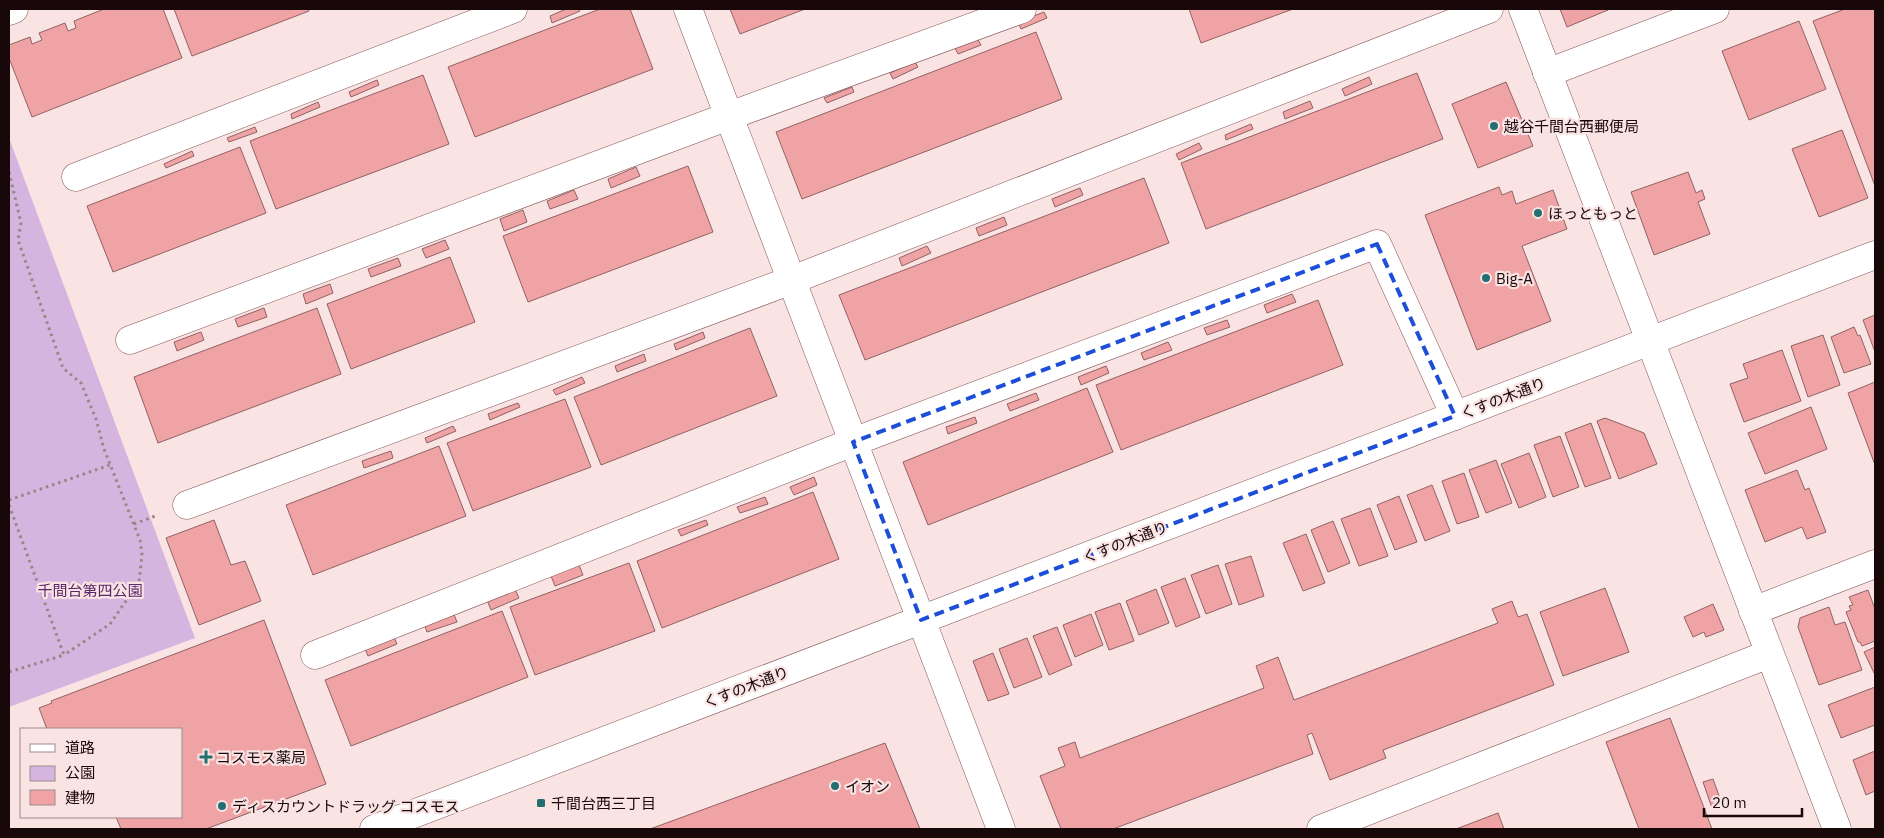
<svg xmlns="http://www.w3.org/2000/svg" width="1884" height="838" viewBox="0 0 1884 838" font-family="'IBM Plex Sans','Noto Sans JP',sans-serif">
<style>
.green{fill:#d5b5e0}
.building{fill:#efa3a5;stroke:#916264}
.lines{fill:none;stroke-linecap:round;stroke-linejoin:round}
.minor-casing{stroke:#845658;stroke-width:29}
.path{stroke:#998585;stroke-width:3;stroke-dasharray:2.5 4;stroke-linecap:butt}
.minor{stroke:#fff;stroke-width:28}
.marked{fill:none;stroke:#1d4ed8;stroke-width:4;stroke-dasharray:10 6;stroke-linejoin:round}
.poi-dot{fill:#236f70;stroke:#f9e3e3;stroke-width:2}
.labels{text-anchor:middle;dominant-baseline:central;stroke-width:4.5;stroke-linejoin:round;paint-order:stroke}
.poi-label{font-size:15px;fill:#190809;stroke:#f9e3e3;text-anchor:start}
.street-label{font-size:15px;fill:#190809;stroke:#f9e3e3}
.park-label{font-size:15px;fill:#5a276a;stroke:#f9e3e3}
</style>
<rect width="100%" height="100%" fill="#f9e3e3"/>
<polygon class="green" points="9,138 195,638 9,707"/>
<g class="building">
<polygon points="104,9 163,9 182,58 32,117 9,58 9,45 30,37 32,44 42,40 39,33 65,23 68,31 76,28 74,21"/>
<polygon points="174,9 308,9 309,11 192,56"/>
<polygon points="566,9 579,9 580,11 552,23 550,16"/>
<polygon points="600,9 630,9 653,69 475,137 448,67"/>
<polygon points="730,9 805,9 740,34"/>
<polygon points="1189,9 1293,9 1201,43"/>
<polygon points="1560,9 1608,9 1608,10 1567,27"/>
<polygon points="1845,9 1875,9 1875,186 1813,21"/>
<polygon points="1044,12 1047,18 1021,29 1018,22"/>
<polygon points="1799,21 1826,89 1749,120 1722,51"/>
<polygon points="1036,32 1062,99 802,199 776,132"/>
<polygon points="977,38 981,45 958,54 955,48"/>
<polygon points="915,62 918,67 893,79 890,73"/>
<polygon points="1417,73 1443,139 1206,229 1181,163"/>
<polygon points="423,75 449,144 276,209 250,141"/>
<polygon points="1369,77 1372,84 1345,96 1342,89"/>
<polygon points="377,80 379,85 351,97 349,92"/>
<polygon points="1506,82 1533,146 1478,168 1452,104"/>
<polygon points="852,87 854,92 827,103 824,98"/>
<polygon points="1310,101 1313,108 1285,119 1283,112"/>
<polygon points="318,102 320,107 292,119 291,114"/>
<polygon points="1251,124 1253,129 1226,140 1225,135"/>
<polygon points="255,127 257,132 229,142 227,138"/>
<polygon points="1842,130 1868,198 1819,217 1792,149"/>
<polygon points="1199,143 1202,149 1179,160 1176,154"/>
<polygon points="240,147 266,213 113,272 87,206"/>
<polygon points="192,151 194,156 166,168 164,164"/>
<polygon points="688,166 713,232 528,302 503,236"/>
<polygon points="636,167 640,176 611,188 608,179"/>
<polygon points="1688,172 1696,193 1702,190 1705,199 1698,202 1710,234 1654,255 1631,192"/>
<polygon points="1144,178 1169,243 865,360 839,295"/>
<polygon points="1499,187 1502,195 1512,191 1516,204 1553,190 1567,229 1522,246 1551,321 1477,350 1425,215"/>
<polygon points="1080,188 1083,195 1055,207 1052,199"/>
<polygon points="574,190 578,199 550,209 547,201"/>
<polygon points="523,210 527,222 504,231 500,219"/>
<polygon points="1004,217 1007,225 979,236 976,228"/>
<polygon points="445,240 449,249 426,258 422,249"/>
<polygon points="927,246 931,253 902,266 899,258"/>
<polygon points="450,257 475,322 351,369 327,304"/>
<polygon points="398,258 401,266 371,277 368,269"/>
<polygon points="330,284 333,293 306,304 303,294"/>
<polygon points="1292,294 1296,302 1267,313 1264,305"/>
<polygon points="1318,300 1343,365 1121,450 1096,385"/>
<polygon points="264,308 267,317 238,327 235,319"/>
<polygon points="317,308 341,374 158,443 134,377"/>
<polygon points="1875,315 1875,352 1863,320"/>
<polygon points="1227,320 1230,327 1207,335 1204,328"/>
<polygon points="1854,327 1858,336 1860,335 1871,364 1844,373 1831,337"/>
<polygon points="750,328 777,396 601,465 574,397"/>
<polygon points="201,332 204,340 177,351 174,342"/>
<polygon points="703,332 705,338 676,350 674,344"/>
<polygon points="1823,335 1840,385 1808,397 1791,346"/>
<polygon points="1168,342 1172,350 1144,360 1141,353"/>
<polygon points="1782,350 1801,401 1744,422 1730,384 1748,378 1743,364"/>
<polygon points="644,354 646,361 617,372 615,366"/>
<polygon points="1106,366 1109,373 1081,385 1078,377"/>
<polygon points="582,377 585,383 556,395 553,390"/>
<polygon points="1875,382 1875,465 1848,393"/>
<polygon points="1087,388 1113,452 928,525 903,462"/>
<polygon points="1036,393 1039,400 1010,411 1007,404"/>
<polygon points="565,399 591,467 473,511 447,443"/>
<polygon points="518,403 520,407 490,420 488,414"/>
<polygon points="1811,407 1827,449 1765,474 1748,433"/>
<polygon points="975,417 977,423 948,434 946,427"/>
<polygon points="1605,418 1644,433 1657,464 1619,479 1597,421"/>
<polygon points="1591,423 1611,478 1585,487 1565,433"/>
<polygon points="453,426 456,431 427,443 425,438"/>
<polygon points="1560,436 1579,487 1553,497 1534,445"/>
<polygon points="439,446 466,516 313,575 286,505"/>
<polygon points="391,451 393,458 364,468 362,461"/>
<polygon points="1529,453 1546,497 1519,508 1501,464"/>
<polygon points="1496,460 1512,503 1486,513 1469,470"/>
<polygon points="1797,470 1805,490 1809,488 1826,532 1807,539 1802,527 1765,542 1745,490"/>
<polygon points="1464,473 1479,517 1457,524 1442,481"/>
<polygon points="814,477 817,485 794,495 790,487"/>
<polygon points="1432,485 1450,531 1425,541 1407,495"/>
<polygon points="813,492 839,559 662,628 637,561"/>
<polygon points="1399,496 1417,542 1395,550 1377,505"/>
<polygon points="765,497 768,504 740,513 737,507"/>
<polygon points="1370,508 1388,556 1359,566 1341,519"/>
<polygon points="214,520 231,565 245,561 261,601 199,625 166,538"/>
<polygon points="706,520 708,525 681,536 678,530"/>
<polygon points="1333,521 1350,563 1328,572 1311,530"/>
<polygon points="1306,534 1325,583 1303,591 1283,543"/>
<polygon points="1251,556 1264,596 1239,605 1225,564"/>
<polygon points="629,563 655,631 535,675 510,607"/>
<polygon points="579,565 583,575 555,586 551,576"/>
<polygon points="1218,565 1232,604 1206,614 1191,575"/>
<polygon points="1185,578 1200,617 1176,627 1161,587"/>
<polygon points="1605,588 1629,652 1563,676 1540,612"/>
<polygon points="515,589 519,598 491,610 487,600"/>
<polygon points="1156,589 1169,623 1139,635 1126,601"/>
<polygon points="1868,590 1875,609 1875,641 1862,646 1860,642 1858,642 1846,612 1851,610 1849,606 1853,605 1849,597"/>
<polygon points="1512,601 1518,617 1527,614 1554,685 1383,750 1386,758 1330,780 1312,733 1307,735 1313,754 1113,829 1061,829 1040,776 1065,766 1058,748 1075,742 1080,758 1264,688 1256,666 1278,657 1294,700 1498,623 1492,609"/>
<polygon points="1120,603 1134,641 1109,650 1095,612"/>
<polygon points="1713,604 1724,630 1706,637 1704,632 1693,637 1684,617"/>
<polygon points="1829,607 1835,625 1845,622 1862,670 1819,685 1798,627 1800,618"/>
<polygon points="502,611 528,677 351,746 325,680"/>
<polygon points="453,612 457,622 427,632 424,623"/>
<polygon points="1091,614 1103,645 1075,657 1063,625"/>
<polygon points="264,620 326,784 206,829 121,829 116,817 181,817 181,729 47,729 39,708 52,703 51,701"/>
<polygon points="1057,627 1072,665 1049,675 1033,636"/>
<polygon points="393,635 397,644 368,656 364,646"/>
<polygon points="1027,638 1042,677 1014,688 999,649"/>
<polygon points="1875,647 1875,675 1864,652"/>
<polygon points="993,653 1009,694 988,701 973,661"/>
<polygon points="1875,687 1875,725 1841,738 1828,705"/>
<polygon points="1670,718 1712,829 1639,829 1606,742"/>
<polygon points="885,743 920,829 650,829"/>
<polygon points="1875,751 1875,791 1866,795 1853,760"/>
<polygon points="1713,779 1722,804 1712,808 1703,782"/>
<polygon points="1498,813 1504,829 1456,829"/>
</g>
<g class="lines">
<g class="minor-casing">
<g id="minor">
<polyline points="688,9 1001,829"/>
<polyline points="1523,9 1837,829"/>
<polyline points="9,11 14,9"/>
<polyline points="1547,73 1715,9"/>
<polyline points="76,177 513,9"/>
<polyline points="130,340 729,116 1022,9"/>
<polyline points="187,505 792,280 1489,9"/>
<polyline points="1753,611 1875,564"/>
<polyline points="315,655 853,442 1377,244 1455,416"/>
<polyline points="374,829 1875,255"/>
<polyline points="1321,829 1769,654"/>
</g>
</g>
<g class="path">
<polyline points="9,172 21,223 18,240 63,368 81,383 96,419 104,449 140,540 142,555 139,582 110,624 64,655"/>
<polyline points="9,500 110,465"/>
<polyline points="9,505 64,655 9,672"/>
<polyline points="134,524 158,515"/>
</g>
<use href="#minor" class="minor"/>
</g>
<path class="marked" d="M1377 244 1455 416 921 620 853 442Z"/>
<g class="poi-dot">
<circle cx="1494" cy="126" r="5"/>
<circle cx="1538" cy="213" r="5"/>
<circle cx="1486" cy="278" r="5"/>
<path d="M203.5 749.5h5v5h5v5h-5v5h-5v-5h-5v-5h5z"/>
<circle cx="835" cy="786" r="5"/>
<rect x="536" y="798" width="10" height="10" rx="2.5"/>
<circle cx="222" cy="806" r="5"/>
</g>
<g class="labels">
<g class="poi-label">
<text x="1504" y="126">越谷千間台西郵便局</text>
<text x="1548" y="213">ほっともっと</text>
<text x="1496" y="278">Big-A</text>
<text x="216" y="757">コスモス薬局</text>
<text x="845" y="786">イオン</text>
<text x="551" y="803">千間台西三丁目</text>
<text x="232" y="806">ディスカウントドラッグ コスモス</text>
</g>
<g class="street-label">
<text transform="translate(1503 398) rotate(-21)">くすの木通り</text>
<text transform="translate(1125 542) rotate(-21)">くすの木通り</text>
<text transform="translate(746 687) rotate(-21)">くすの木通り</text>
</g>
<g class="park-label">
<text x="90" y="590">千間台第四公園</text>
</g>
</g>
<rect width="1884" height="838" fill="none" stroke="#190809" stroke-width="20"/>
<rect x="20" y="728" width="162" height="90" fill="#f9e3e3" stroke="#9f8b8c"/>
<rect x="30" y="744" width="25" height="8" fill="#ffffff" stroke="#9f8b8c"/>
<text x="65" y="753" font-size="15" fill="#190809">道路</text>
<rect x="30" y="766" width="25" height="15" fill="#d5b5e0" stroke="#9f8b8c"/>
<text x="65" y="778" font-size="15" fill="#190809">公園</text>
<rect x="30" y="790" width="25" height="15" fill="#efa3a5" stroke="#9f8b8c"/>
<text x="65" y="803" font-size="15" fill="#190809">建物</text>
<path d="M1704 808v8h98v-8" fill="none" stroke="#190809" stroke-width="2.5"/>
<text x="1712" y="808" font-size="15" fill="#190809" stroke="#f9e3e3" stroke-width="4" paint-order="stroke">20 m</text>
</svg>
